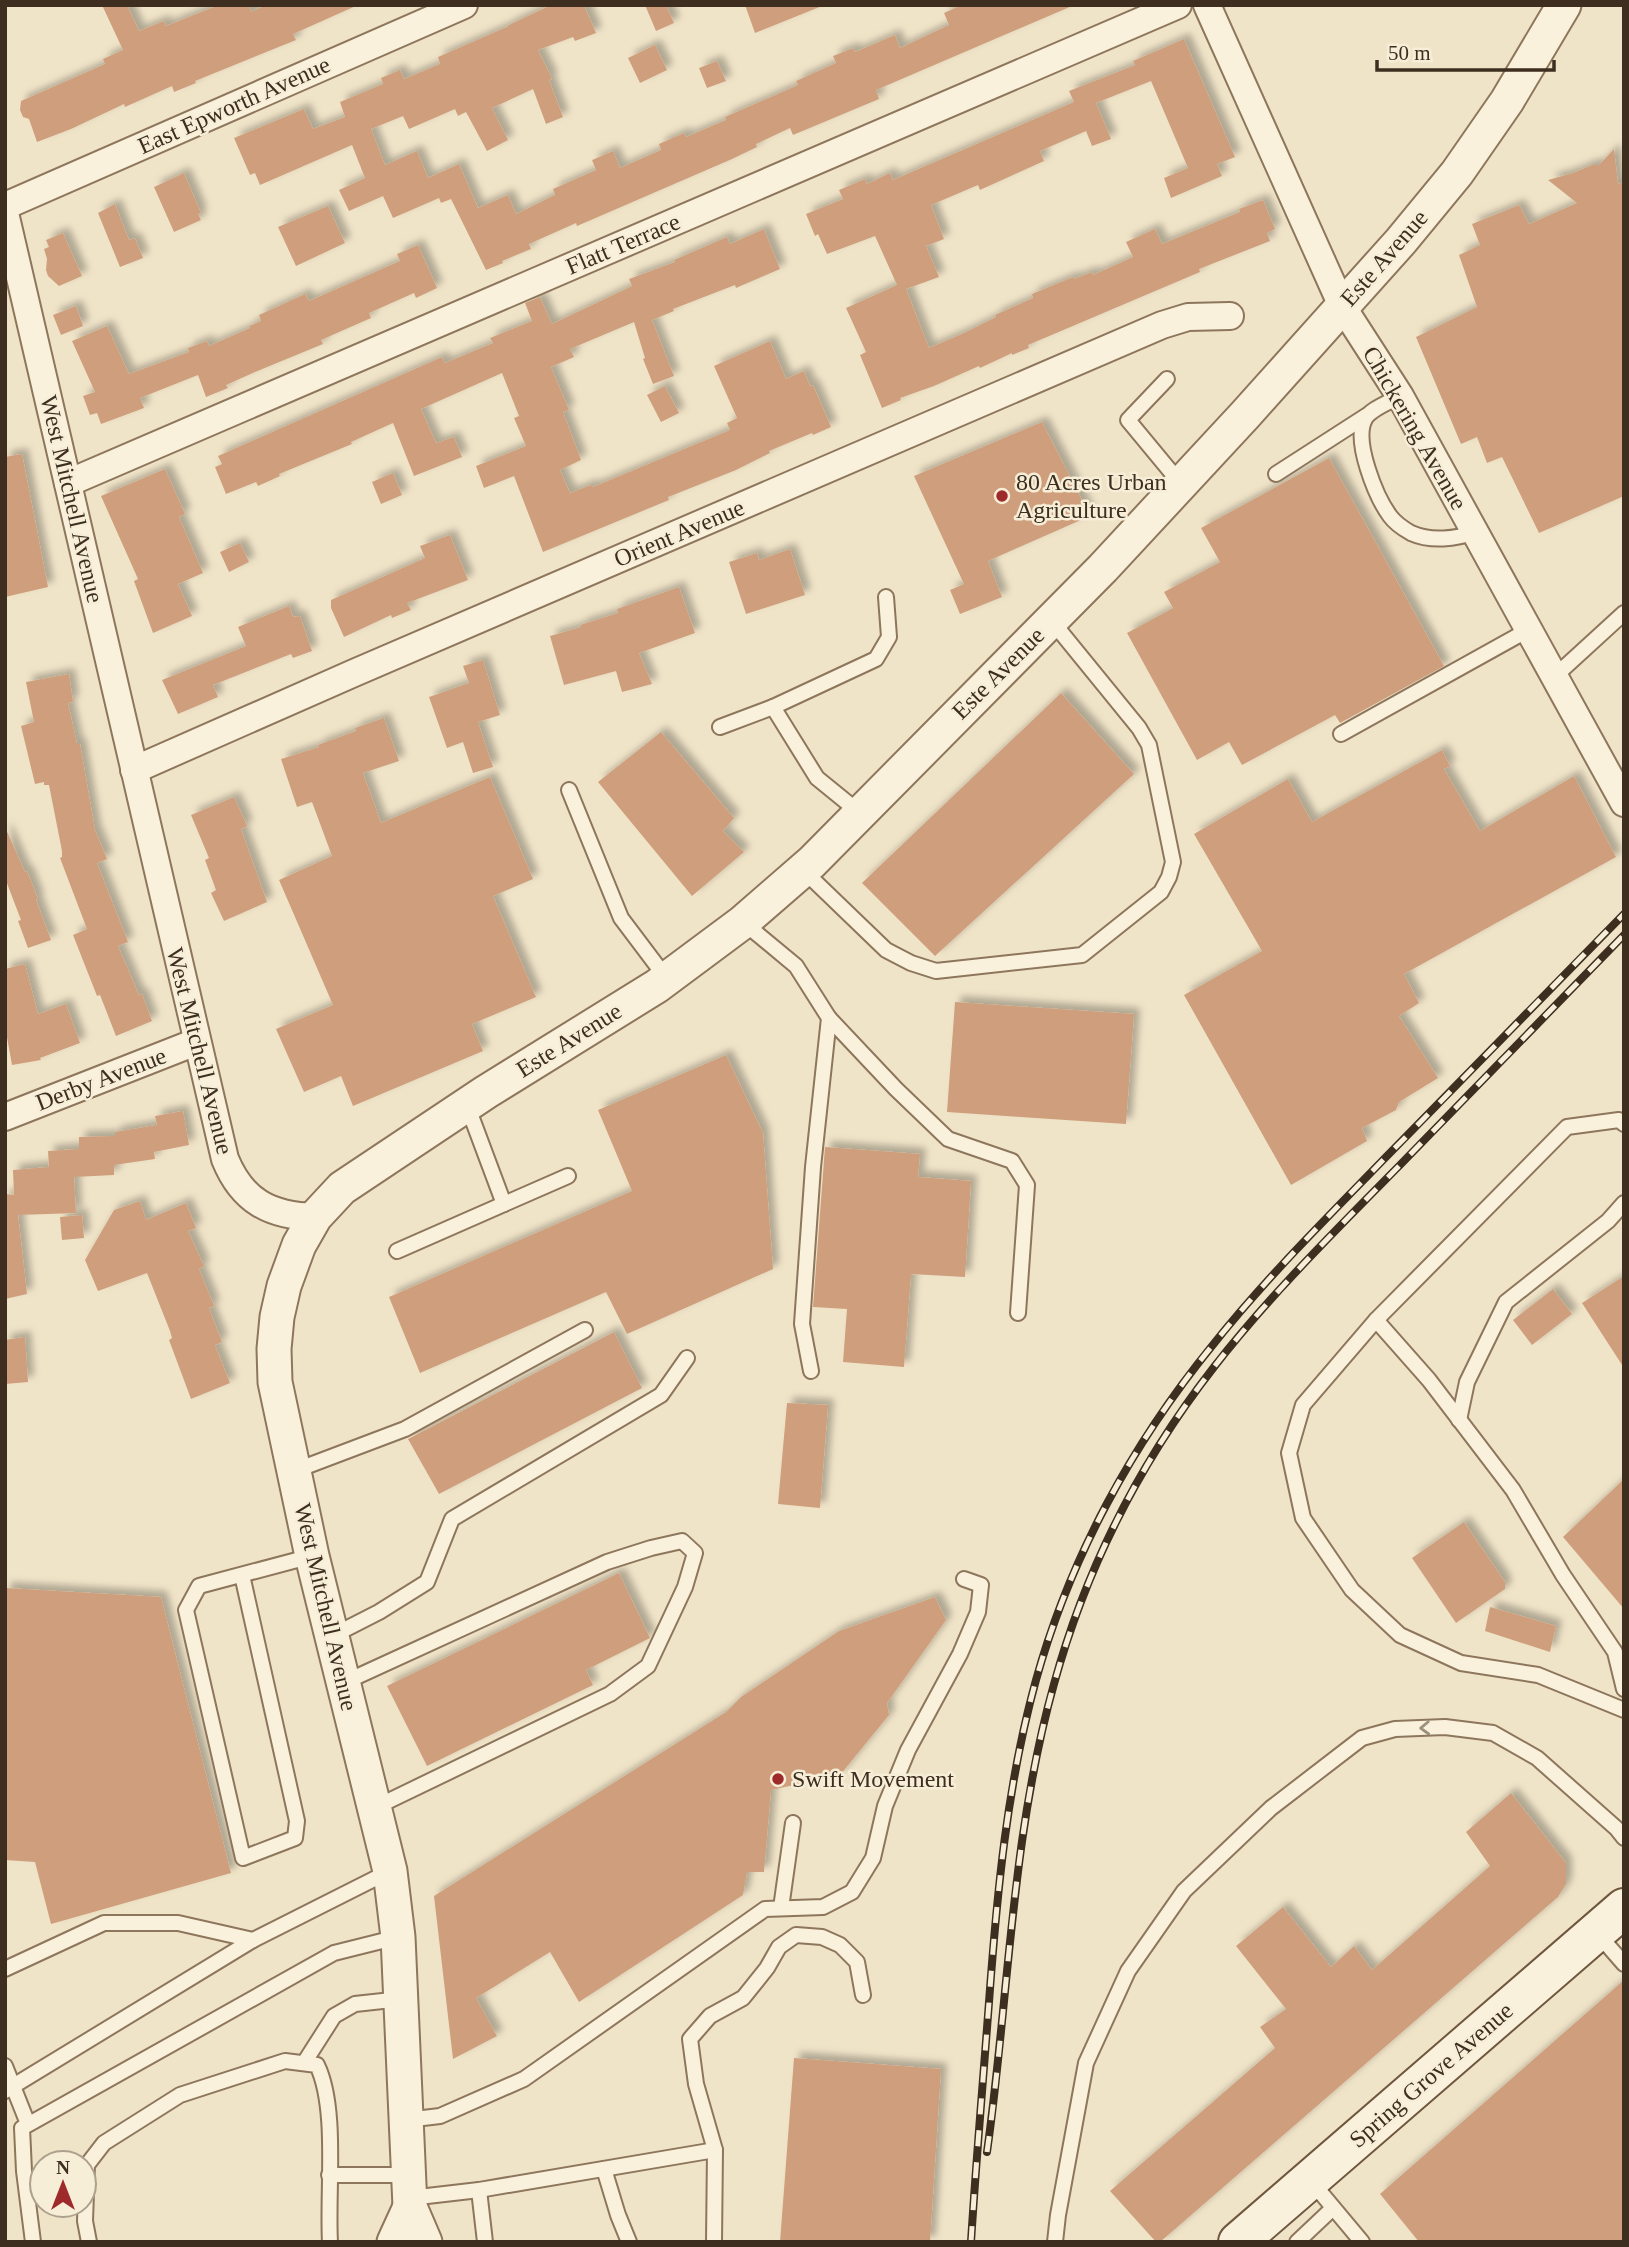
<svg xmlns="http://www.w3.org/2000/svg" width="1629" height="2247" viewBox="0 0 1629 2247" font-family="Georgia,serif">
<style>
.building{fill:#cf9f7d;filter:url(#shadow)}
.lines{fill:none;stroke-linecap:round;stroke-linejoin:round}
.service-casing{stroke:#8d765c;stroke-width:18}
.minor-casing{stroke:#8d765c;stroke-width:30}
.tertiary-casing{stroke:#8d765c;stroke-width:37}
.secondary-casing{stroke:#6f573f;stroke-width:42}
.service{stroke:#faf1dc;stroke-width:14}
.minor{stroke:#faf1dc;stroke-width:26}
.tertiary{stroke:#faf1dc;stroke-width:33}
.secondary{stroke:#faf1dc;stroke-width:38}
.rail-casing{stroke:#3d2e20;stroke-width:8}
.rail{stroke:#f7eed8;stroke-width:5;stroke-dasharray:16;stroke-linecap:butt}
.oneway{stroke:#9c907e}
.poi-dot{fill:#9e2a2b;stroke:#f7eed8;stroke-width:2.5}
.labels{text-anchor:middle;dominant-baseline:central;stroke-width:5;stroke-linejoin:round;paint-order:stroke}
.street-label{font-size:24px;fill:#3d2e20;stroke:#f7eed8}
.poi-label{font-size:24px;fill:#3d2e20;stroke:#f7eed8;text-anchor:start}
</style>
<defs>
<filter id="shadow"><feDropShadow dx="6" dy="-6" stdDeviation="3.5" flood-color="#0004"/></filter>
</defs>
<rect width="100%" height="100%" fill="#f0e4c8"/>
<g class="building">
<polygon points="102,5 127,5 139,31 164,21 166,26 219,5 249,5 251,12 266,5 358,5 293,34 296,40 195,81 196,83 174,92 172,86 125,107 124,104 71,129 37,142 29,119 23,117 20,110 21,101 105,64 103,59 123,50"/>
<polygon points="551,5 584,5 596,33 575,41 573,37 538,50 552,79 549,80 563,117 546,124 533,89 492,108 508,140 487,151 466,112 458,116 455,109 409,129 403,116 371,129 385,165 417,151 428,178 459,164 478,208 508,195 516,214 555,195 553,189 596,170 592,160 613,151 620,168 661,150 659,144 684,133 686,137 726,120 725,117 798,85 796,81 836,63 833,56 853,48 855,52 895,35 900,48 949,25 944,13 962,5 1072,6 876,90 879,99 793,135 790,128 756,144 757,147 732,159 577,226 576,223 529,244 531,249 502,261 503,263 486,270 451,199 441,203 439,198 393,218 383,196 349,211 339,190 365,178 352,145 260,185 255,173 250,175 234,138 304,109 313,129 345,117 340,102 383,84 381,78 400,70 404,79 440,64 438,57 509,26 509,25"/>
<polygon points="645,5 666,5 674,23 656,31"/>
<polygon points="745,5 822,5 822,6 755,33"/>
<polygon points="1184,39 1235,157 1217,164 1222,176 1171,198 1164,178 1188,168 1151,81 1096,103 1111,139 1092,146 1086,131 1040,151 1044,161 980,190 978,185 931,205 944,239 926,246 939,277 906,289 929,348 964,333 996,317 995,315 1033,298 1032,294 1073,277 1074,279 1092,272 1093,275 1133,257 1126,242 1155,229 1162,244 1240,212 1239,209 1263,200 1275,229 1267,233 1270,241 1199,269 1200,272 1028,345 1029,348 1012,355 1012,353 980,368 979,366 934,386 900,398 901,400 882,408 860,355 866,352 846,308 897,285 875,236 827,254 818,234 815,236 806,214 843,199 839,190 865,179 867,184 890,173 893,180 1074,102 1069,91 1135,65 1133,61"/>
<polygon points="655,45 667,70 640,83 628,58"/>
<polygon points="717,61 726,81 707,88 699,68"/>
<polygon points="1614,149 1618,184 1624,182 1624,496 1539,533 1502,457 1487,463 1477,437 1461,444 1416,337 1477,307 1459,255 1480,245 1472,224 1519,205 1529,224 1577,203 1548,180 1573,173 1592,165 1599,165"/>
<polygon points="184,173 201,213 198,214 201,220 174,232 154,187"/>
<polygon points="115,204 129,240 135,238 143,258 120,267 98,213"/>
<polygon points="328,206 345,243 296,266 278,227"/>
<polygon points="764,229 780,269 736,288 735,285 673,309 674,311 652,320 674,376 653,384 643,359 645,358 634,322 570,349 574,357 551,367 569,410 563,412 581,460 560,470 570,493 591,485 593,487 730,430 727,423 737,418 714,366 770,341 786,379 804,371 810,386 813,385 831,427 813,435 812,433 769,451 770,453 736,470 668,497 669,500 543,552 514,476 484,488 476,466 526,446 514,418 519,416 502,373 421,409 436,443 454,437 462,457 414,476 393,423 351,442 352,444 279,474 280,476 258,486 256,482 226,494 215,467 222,464 218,456 442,357 445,363 493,343 490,338 532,321 525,303 540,297 552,324 632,286 629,279 675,262 674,260 727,237 730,244"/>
<polygon points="63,233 82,276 59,286 48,276 46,270 47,259 44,249 49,247 46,240"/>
<polygon points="418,245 437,288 416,298 414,293 369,313 371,318 321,340 323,344 255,372 226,385 228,388 206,397 198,375 140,398 144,408 101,424 97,413 90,415 83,396 95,392 72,341 107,326 129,374 189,352 188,348 207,341 209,346 250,328 249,326 261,321 259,315 305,294 309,301 400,261 397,254"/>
<polygon points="76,306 83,326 61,335 53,315"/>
<polygon points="665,386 679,413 661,422 647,395"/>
<polygon points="1042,422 1090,516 988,561 1002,597 960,614 950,590 964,584 914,476"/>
<polygon points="22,454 48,587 5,597 5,457"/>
<polygon points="1329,458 1444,666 1340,723 1335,715 1242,765 1229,742 1197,760 1127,633 1173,608 1164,592 1220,562 1201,528"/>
<polygon points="165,469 185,514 179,517 203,573 178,584 192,616 153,633 134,581 138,579 101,496"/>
<polygon points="393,473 402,495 381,504 372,482"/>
<polygon points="450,535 468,580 407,603 411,610 392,618 391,615 344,637 331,608 331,600 425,558 420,546"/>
<polygon points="240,543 249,562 229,572 220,552"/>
<polygon points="790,549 805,595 746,614 729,562 757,553 759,560"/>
<polygon points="679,587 695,633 639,653 652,684 622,692 616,671 564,685 550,636 581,627 580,625 618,613 617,609"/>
<polygon points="289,606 293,617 300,616 312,651 293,658 291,654 213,685 218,697 178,714 162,680 246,646 238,627"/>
<polygon points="483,660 500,715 478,722 493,767 473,773 463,742 447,748 429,697 469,683 463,666"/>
<polygon points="69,674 73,702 68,703 77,744 80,744 95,830 107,859 97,863 128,942 118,946 139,995 142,994 152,1021 116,1036 100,995 97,996 73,935 87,929 60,858 62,857 62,851 49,785 44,785 44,782 35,784 21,726 34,722 26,682"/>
<polygon points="1061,693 1134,774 935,956 862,883"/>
<polygon points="384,718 399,761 363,773 381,823 490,777 533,879 493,896 536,997 472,1024 483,1051 353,1106 341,1076 304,1092 276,1029 333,1005 279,880 332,856 312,802 297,807 281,759 319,747 318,745 356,731 355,728"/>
<polygon points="661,732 734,818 723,831 744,852 692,896 598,782"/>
<polygon points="1442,750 1450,766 1444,769 1480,831 1574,776 1616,857 1404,974 1419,1003 1399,1016 1438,1078 1399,1102 1396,1110 1362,1128 1367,1141 1291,1185 1184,995 1262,951 1194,834 1288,779 1312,822"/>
<polygon points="234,797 247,826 241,829 267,902 224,921 211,893 216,890 205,860 209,858 191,815"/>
<polygon points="5,827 25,872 27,871 38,899 36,900 51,940 28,948 18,921 21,920 5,878"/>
<polygon points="25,964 38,1014 66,1004 80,1043 40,1058 41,1060 12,1065 5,1026 5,969"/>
<polygon points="955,1002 1134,1014 1126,1124 947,1112"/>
<polygon points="726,1055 763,1133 773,1269 627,1334 606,1292 420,1373 389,1297 632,1191 598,1110"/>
<polygon points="183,1111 189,1145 154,1152 155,1159 114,1165 114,1175 74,1177 76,1213 18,1215 27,1294 5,1299 5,1194 14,1195 13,1170 49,1167 48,1151 79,1149 79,1137 115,1136 115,1132 157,1125 155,1116"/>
<polygon points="825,1147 920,1154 918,1177 971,1181 965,1277 911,1274 904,1367 843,1362 847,1309 813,1307"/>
<polygon points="140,1201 146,1220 186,1203 196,1228 188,1231 204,1266 199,1269 214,1306 209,1308 222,1342 215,1345 230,1383 191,1399 169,1340 172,1338 170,1331 147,1273 98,1291 85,1260 114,1210"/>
<polygon points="82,1215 84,1238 62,1240 60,1217"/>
<polygon points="1624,1276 1624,1368 1582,1303"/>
<polygon points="1553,1289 1572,1314 1532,1345 1513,1320"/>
<polygon points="614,1332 642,1388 439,1494 408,1439"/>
<polygon points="25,1337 28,1382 5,1384 5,1340"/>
<polygon points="787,1403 828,1405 820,1508 778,1504"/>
<polygon points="1624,1479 1624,1609 1563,1537"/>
<polygon points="1464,1522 1505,1582 1505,1589 1456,1623 1412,1558"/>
<polygon points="619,1573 650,1638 586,1670 593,1685 427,1766 387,1686"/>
<polygon points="5,1588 161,1597 231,1873 51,1924 35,1862 5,1860"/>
<polygon points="935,1597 946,1620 887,1703 889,1715 840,1775 771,1790 764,1872 747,1872 743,1895 579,2002 550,1952 476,1998 497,2036 453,2059 434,1896 726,1712 741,1697 839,1631"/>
<polygon points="1490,1607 1556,1626 1550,1652 1485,1631"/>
<polygon points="1511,1793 1566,1863 1566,1884 1558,1897 1160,2242 1156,2242 1110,2191 1275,2048 1260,2027 1286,2009 1236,1946 1283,1907 1331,1967 1354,1946 1372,1970 1490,1866 1466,1832"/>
<polygon points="1624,1980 1624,2242 1419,2242 1380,2194"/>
<polygon points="794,2058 941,2069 930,2242 780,2242"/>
</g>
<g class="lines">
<g class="service-casing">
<g id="service">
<polyline points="1167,379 1128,420 1181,484"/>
<path d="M1400 396C1390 402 1370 409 1365 419 1353 441 1376 497 1390 516 1395 523 1404 529 1411 533 1431 542 1456 539 1475 532"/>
<polyline points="1276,474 1366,416"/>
<polyline points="1554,677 1624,613"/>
<polyline points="773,707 817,778 860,813"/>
<polyline points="720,727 773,707 876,659 889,637 886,597"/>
<polyline points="1341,734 1528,630"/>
<polyline points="569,790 621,918 667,979"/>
<polyline points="803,870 886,950 911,963 936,971 1082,955 1161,892 1169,877 1173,862 1149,745 1139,728 1051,620"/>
<polyline points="743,922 796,966 829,1018 813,1167 802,1324 811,1371"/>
<polyline points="829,1018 896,1089 948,1139 1012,1161 1027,1185 1018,1313"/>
<polyline points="1624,1124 1619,1120 1567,1127 1376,1320 1303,1405 1289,1453 1303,1518 1352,1590 1400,1635 1461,1663 1538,1675 1624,1710"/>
<polyline points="504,1204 568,1176"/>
<polyline points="397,1251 504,1204 467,1105"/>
<polyline points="1376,1320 1429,1380 1513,1490 1563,1575 1615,1652 1624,1689"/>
<polyline points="1459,1420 1467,1382 1506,1302 1608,1221 1624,1203"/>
<polyline points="294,1471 405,1429 585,1330"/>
<polyline points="242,1575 297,1821 295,1838 243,1858 186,1610 199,1586 312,1556"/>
<polyline points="332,1636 379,1612 427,1582 452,1519 661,1395 687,1358"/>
<polyline points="343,1683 607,1562 651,1548 682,1541 695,1553 685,1587 648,1666 610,1694 374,1808"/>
<polyline points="781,1908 793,1823"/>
<polyline points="1597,1933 1624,1964"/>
<polyline points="5,1969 104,1923 178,1923 253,1940 390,1871"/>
<polyline points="304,2063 334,2016 355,2004 401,1999"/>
<polyline points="5,2066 28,2124"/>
<polyline points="5,2091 253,1940"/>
<polyline points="406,2120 440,2116 524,2079 765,1909 823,1907 852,1892 873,1858 885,1806 908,1750 960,1654 978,1612 981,1585 964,1579"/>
<polyline points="604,2169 618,2215 629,2242"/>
<polyline points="329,2175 409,2175"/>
<polyline points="1311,2181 1362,2242"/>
<polyline points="479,2190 485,2242"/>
<polyline points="410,2198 479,2190 715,2150"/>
<polyline points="33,2242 24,2171 22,2128 334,1953 398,1937"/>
<path d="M89 2242 85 2221 87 2165 104 2143 180 2095 285 2061 317 2065C338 2108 327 2192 330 2242"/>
<polyline points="714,2242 715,2150 696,2084 690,2039 710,2016 743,1998 767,1968 779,1947 796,1935 822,1937 840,1945 857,1962 863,1995"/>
<polyline points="1055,2242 1058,2215 1086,2063 1128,1971 1184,1891 1271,1808 1362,1738 1395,1729 1445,1727 1493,1733 1537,1758 1616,1828 1624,1838"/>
<polyline points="1297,2242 1333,2208"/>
</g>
</g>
<g class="minor-casing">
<g id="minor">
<polyline points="1207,5 1342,306 1400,396 1624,803"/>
<polyline points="5,206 464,5"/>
<path d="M5 213 225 1159C242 1201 270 1216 315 1217"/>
<polyline points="68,483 1178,5"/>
<polyline points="134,770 354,673 1162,325 1188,317 1230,316"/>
<polyline points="5,1117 196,1042"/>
</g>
</g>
<g class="tertiary-casing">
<g id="tertiary">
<polyline points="394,2242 410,2207"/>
<polyline points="425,2242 410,2207 398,1937 390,1871 312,1556 275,1382 274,1349 277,1317 284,1286 299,1245 315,1217 342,1188 486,1092 657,986 743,922 812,862 1103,568 1245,415 1401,241 1457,173 1507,101 1564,5"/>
</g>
</g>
<g class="secondary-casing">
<polyline id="secondary" points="1238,2242 1624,1908"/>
</g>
<use href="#service" class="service"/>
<use href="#minor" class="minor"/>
<use href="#tertiary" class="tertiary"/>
<use href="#secondary" class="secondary"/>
<g class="rail-casing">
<g id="rail">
<path d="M987 2152C1009 1996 1011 1837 1054 1684 1086 1568 1140 1462 1214 1367 1270 1295 1335 1231 1399 1166 1474 1089 1549 1012 1624 935"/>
<path d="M971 2242C976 2162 983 2082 989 2002 997 1893 1007 1785 1036 1680 1070 1558 1132 1444 1212 1346 1265 1279 1326 1219 1385 1158 1465 1077 1544 995 1624 914"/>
</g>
</g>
<use href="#rail" class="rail"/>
</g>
<defs><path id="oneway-chevron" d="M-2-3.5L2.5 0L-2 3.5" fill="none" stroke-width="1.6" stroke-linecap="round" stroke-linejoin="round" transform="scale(1.75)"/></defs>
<use class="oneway" href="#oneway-chevron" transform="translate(1425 1728) rotate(178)"/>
<g class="poi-dot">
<circle cx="1002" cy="496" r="7"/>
<circle cx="778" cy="1779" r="7"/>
</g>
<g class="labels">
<g class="street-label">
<text transform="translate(234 105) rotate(-24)">East Epworth Avenue</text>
<text transform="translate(623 244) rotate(-23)">Flatt Terrace</text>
<text transform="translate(1384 258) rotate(-49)">Este Avenue</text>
<text transform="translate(1415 428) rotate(60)">Chickering Avenue</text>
<text transform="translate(72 499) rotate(77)">West Mitchell Avenue</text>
<text transform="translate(679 533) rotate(-23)">Orient Avenue</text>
<text transform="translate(998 673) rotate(-45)">Este Avenue</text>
<text transform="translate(569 1040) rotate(-32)">Este Avenue</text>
<text transform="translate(200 1051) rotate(76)">West Mitchell Avenue</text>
<text transform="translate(101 1079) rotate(-21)">Derby Avenue</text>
<text transform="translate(326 1607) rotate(77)">West Mitchell Avenue</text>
<text transform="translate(1431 2075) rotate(-41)">Spring Grove Avenue</text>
</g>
<g class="poi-label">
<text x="1016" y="482">80 Acres Urban<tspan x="1016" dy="28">Agriculture</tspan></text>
<text x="792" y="1779">Swift Movement</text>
</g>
</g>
<rect width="1629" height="2247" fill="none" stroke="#3d2e20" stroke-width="14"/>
<g transform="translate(63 2184)"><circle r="33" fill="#f7eed8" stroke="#ada18e" stroke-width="2"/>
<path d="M0-5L12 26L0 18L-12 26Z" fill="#9e2a2b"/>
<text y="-10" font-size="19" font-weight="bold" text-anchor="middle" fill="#3d2e20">N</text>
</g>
<path d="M1377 60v10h177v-10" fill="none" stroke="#3d2e20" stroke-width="3.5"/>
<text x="1388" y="60" font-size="21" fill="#3d2e20" stroke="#f7eed8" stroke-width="5" paint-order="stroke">50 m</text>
</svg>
